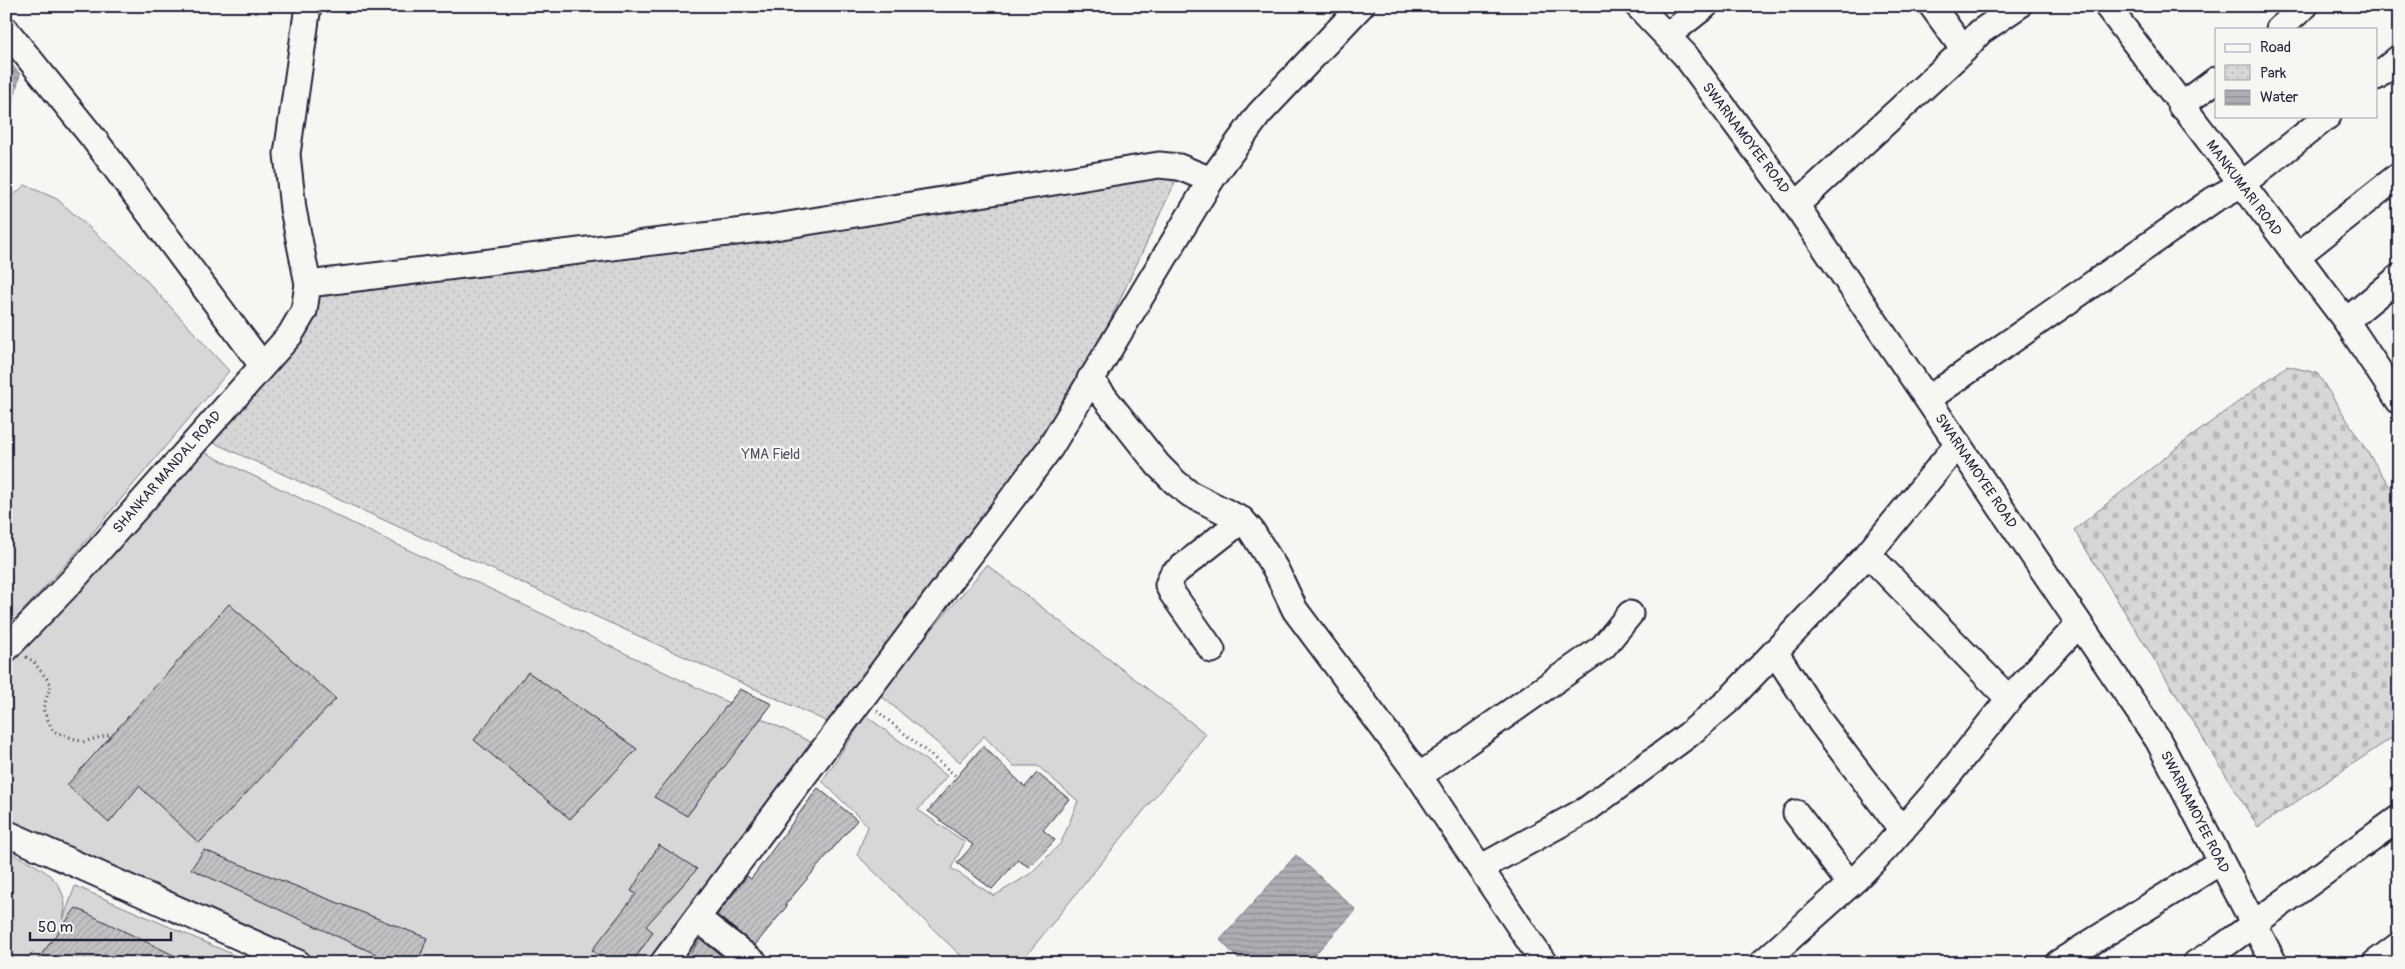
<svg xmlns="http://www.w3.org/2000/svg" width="2405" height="969" viewBox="0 0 2405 969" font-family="Pangolin,sans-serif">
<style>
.grass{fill:#d7d7d7;stroke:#7c7c89}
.cemetery{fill:url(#cemetery-stones);stroke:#7c7c89}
.park{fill:url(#park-dots);stroke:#7c7c89}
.water{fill:url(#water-rules);stroke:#757583}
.building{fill:url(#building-hatch);stroke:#22223b}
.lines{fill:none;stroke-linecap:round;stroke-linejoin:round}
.minor-casing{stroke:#22223b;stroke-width:29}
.path{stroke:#22223b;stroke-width:3;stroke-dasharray:1 4;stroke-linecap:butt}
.minor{stroke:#f6f6f2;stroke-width:25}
.labels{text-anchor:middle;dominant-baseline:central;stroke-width:4.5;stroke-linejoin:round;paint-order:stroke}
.street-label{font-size:14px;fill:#22223b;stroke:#f6f6f2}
.park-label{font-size:14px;fill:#4f4f62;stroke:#f6f6f2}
</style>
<defs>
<pattern id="cemetery-stones" width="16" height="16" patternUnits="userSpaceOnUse" patternTransform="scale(1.25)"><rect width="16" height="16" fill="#d7d7d7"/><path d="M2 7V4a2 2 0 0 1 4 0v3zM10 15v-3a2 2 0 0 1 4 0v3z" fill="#b8b8b9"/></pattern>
<pattern id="park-dots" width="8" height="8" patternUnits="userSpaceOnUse" patternTransform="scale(1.25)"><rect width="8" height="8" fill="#d7d7d7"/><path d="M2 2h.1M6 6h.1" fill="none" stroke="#b8b8b9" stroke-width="1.8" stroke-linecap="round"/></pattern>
<pattern id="water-rules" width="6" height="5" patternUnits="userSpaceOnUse" patternTransform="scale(1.25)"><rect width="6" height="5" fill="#adadb3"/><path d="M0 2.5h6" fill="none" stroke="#8c8c93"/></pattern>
<pattern id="building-hatch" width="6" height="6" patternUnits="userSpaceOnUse" patternTransform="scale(1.25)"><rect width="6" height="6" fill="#c2c2c4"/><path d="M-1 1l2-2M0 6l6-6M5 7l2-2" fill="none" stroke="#a6a6a9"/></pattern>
</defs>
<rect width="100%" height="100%" fill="#f6f6f2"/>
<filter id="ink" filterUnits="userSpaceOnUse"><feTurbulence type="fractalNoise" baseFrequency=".02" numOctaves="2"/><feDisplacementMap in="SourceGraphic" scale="10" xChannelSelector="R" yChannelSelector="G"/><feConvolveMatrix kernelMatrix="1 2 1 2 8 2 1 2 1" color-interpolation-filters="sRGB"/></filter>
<g filter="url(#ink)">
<g class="grass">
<polygon points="25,185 57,199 134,267 229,371 68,562 6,629 6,202"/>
<polygon points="193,447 815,744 648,963 293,963 6,830 6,664"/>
<polygon points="987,565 1206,734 1020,963 971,963 959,954 857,855 868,826 822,781 866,716 947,776 918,810 965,842 951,868 994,896 1030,874 1061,843 1078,801 1038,766 1013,766 984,736 960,762 880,695 917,647"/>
<path d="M6 851C31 863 61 873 65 904 65 909 64 915 63 920L75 886 253 963H24L33 953 17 963H6Z"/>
</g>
<polygon class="cemetery" points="2287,366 2317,373 2399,501 2399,733 2258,827 2074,530 2188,439"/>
<polygon class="park" points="1178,176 1050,448 841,728 199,436 262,365 308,284"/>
<g class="water">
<polygon points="6,59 20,74 6,131"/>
<polygon points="1296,855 1356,910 1307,963 1242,963 1220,940"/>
</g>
<g class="building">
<polygon points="229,604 336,699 199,843 139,786 109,823 67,785"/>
<polygon points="528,672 637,749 570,819 474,740"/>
<polygon points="740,689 772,704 687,816 654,797"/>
<polygon points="983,746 1025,787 1037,773 1069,799 1043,830 1055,840 1029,867 1018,860 992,889 957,863 973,845 928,811"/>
<polygon points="818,788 857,820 785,905 787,906 755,945 717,915 747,876 751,879"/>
<polygon points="659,845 697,869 646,926 653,932 632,963 606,963 592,950 636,894 631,891"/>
<polygon points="204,850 427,938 418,963 395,963 191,869"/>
<polygon points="76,908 190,963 35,963"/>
<polygon points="700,939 731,963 684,963"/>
</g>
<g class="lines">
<g class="minor-casing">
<g id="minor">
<polyline points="308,6 287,154 293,209 308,284 769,228 1159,165 1179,167 1211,180"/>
<polyline points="1638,6 1685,55 1796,205 2158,740 2274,963"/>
<polyline points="1932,6 1964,50"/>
<polyline points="2107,6 2346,321 2399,401"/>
<polyline points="2279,29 2305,6"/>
<polyline points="6,30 94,139 262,365"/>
<polyline points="1668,35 1705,6"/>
<polyline points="2376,77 2399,58"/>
<polyline points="2181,106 2216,80"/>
<polyline points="1796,205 1964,50 1980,32 2018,6"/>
<polyline points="2296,257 2399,175"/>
<polyline points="2346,321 2399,277"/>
<polyline points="1090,379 1158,465 1175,482 1190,494 1242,520 1251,530 1276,570 1295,610 1419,776 1480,868 1586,810 1688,735 1728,701 1868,554 1958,444"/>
<polyline points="1928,399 2213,200 2242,184 2328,116"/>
<polyline points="1868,554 2009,699"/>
<polyline points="6,649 70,583 290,335 304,311 308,284"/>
<polyline points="1212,650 1172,593 1168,585 1172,575 1242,520"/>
<polyline points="1775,652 1821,723 1902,830"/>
<polyline points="1419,776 1603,647 1630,614"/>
<polyline points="1796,813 1850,884"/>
<polyline points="6,833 298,963"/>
<polyline points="1480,868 1544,963"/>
<polyline points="697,918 755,963"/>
<polyline points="663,963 1050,448 1211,180 1259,114 1361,6"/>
<polyline points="1762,963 1855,880 1886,848 1936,791 2009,699 2079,624"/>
<polyline points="2058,963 2220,862"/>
<polyline points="2196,963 2222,947 2399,818"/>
<polyline points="2375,963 2399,945"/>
</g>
</g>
<g class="path">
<polyline points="26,657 33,661 51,684 43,709 53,731 83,742 112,734"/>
<polyline points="877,711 956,776"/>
</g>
<use href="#minor" class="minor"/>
</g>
</g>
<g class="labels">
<g class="street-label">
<text transform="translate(1746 138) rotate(53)">SWARNAMOYEE ROAD</text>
<text transform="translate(2244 188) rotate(53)">MANKUMARI ROAD</text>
<text transform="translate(1976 471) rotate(56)">SWARNAMOYEE ROAD</text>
<text transform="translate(167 472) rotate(-49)">SHANKAR MANDAL ROAD</text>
<text transform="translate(2195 812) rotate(63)">SWARNAMOYEE ROAD</text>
</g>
<g class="park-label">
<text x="771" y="454">YMA Field</text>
</g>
</g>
<rect width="2405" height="969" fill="none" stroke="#f6f6f2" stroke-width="25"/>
<rect x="12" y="12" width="2380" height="944" fill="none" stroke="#22223b" stroke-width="2" filter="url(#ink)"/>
<rect x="2215" y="28" width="162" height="90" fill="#f6f6f2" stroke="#a1a1a9"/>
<rect x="2225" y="44" width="25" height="8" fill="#f6f6f2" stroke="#a1a1a9"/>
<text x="2260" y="52" font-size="15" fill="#22223b">Road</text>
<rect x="2225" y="65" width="25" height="15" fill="url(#park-dots)" stroke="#a1a1a9"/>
<text x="2260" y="78" font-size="15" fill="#22223b">Park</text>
<rect x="2225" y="90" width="25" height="15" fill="url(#water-rules)" stroke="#a1a1a9"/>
<text x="2260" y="102" font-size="15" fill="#22223b">Water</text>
<path d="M30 932v8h141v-8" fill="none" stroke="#22223b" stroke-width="2.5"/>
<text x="38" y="932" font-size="15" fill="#22223b" stroke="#f6f6f2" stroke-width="4" paint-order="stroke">50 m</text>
</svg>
